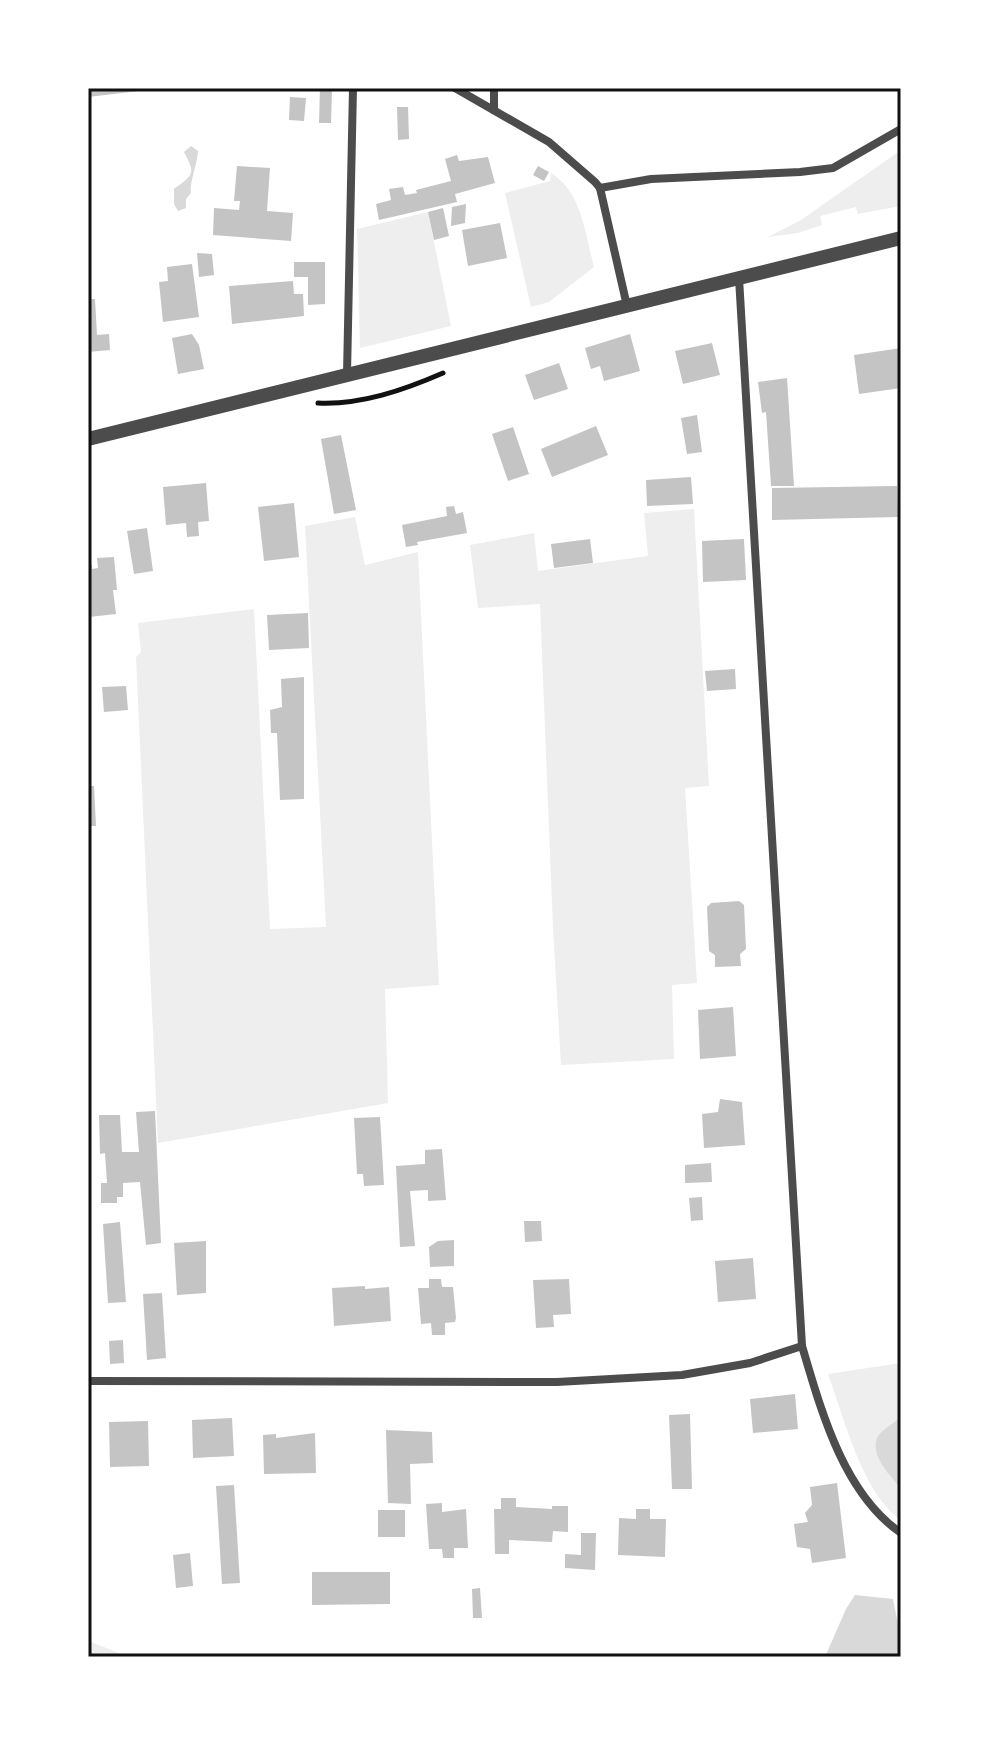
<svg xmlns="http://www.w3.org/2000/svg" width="989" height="1745" viewBox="0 0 989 1745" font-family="Poppins,sans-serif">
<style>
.green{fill:#eee}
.water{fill:#d9d9d9}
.building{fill:#c4c4c4}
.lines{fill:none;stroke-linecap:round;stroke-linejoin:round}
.path{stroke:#111;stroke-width:5}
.minor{stroke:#4c4c4c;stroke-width:8}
.tertiary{stroke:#4c4c4c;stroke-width:14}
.neatline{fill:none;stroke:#111;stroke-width:3}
</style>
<rect width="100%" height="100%" fill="#fff"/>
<g class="green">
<polygon points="901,150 901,206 858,214 856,207 820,216 822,225 798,233 768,237 801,220"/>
<path d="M551 173C582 192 585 234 594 267L549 302 531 307 505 193 550 181Z"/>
<polygon points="428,212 451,326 360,348 357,229"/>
<polygon points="694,509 709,786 685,788 697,983 672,985 674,1059 561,1065 553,928 540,604 478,608 470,545 534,533 538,571 648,556 644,513"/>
<polygon points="355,517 365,565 418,552 439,985 385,989 388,1103 158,1143 136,657 141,652 138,623 254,609 270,929 326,927 305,526"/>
<path d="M901 1363V1520C862 1493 844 1417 828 1374Z"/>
<polygon points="88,1641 91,1642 129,1657 88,1657"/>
</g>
<g class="water">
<path d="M191 146 198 151C197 166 189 183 191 193L186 199V208L178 211 174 204V189C195 174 195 173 184 152Z"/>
<path d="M901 1417V1489C891 1476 870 1456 877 1438 881 1430 894 1423 901 1417Z"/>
<polygon points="855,1595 893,1599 901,1639 901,1657 825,1657 846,1609"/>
</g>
<g class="building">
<polygon points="88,88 146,88 147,90 88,97"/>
<polygon points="320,88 332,88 331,123 319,123"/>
<polygon points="290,97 306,98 304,121 289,120"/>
<polygon points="397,107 408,107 409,139 398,140"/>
<polygon points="457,155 459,161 488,157 495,183 455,194 457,202 379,220 376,204 391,200 389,189 403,187 405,195 417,193 416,190 451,181 445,159"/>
<polygon points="237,166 270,168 267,211 293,213 291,241 213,235 214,208 239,210 240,201 234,201"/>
<polygon points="538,166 549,172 544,181 533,175"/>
<polygon points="466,204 465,223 451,226 452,207"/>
<polygon points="443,208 449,236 434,240 428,212"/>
<polygon points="500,223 507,258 468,266 462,230"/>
<polygon points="197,253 212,254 214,275 199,277"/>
<polygon points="294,262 325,262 325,304 308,305 308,277 294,277"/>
<polygon points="192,264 199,317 163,322 159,282 168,281 167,267"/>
<polygon points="293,281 294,294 303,294 304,316 232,324 229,286"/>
<polygon points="88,299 95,299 97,335 109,334 110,350 88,352"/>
<polygon points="192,334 199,345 204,369 178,374 172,338"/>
<polygon points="630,334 640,371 604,381 600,366 591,369 585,348"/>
<polygon points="712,343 720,375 683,384 675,351"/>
<polygon points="901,348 901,388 859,394 854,355"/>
<polygon points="559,363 568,389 534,400 525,375"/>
<polygon points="787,378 794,486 771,486 766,412 762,413 758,382"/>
<polygon points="697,415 702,452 687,454 681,418"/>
<polygon points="596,426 608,455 552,477 541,449"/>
<polygon points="513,427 529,474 508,481 492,434"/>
<polygon points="341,435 356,510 334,514 321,439"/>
<polygon points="691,477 693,504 647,506 646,480"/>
<polygon points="206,483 209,521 198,522 199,536 187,537 186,523 166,525 163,487"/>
<polygon points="897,486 898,517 772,520 772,488"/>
<polygon points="294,503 299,557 264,561 258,507"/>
<polygon points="454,506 456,514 463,512 467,533 417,542 418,545 406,547 402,525 447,516 446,507"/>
<polygon points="147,528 153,571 134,574 127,531"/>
<polygon points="590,539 593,563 554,568 551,544"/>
<polygon points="744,539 746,580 703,582 702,541"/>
<polygon points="114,557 117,590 113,590 116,614 89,617 88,565 92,565 92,569 98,568 97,558"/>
<polygon points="308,613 309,648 269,650 267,615"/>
<polygon points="735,669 736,689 707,691 705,671"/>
<polygon points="304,677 304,799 280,800 277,733 271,733 270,710 282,707 281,679"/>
<polygon points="126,686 128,710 104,712 102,687"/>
<polygon points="88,786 94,786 96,826 88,826"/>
<polygon points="739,901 744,905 746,949 740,954 741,966 715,967 715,955 709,951 707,907 711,903"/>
<polygon points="733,1007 736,1056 700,1059 698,1010"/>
<polygon points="720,1099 742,1102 745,1145 704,1148 702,1114 718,1112"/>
<polygon points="155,1111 161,1243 146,1245 140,1182 123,1183 123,1197 117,1197 117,1203 101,1203 101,1183 107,1183 105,1153 100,1154 99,1115 120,1115 122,1152 139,1152 136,1112"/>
<polygon points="380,1117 384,1185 364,1186 363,1174 357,1174 354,1118"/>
<polygon points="442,1149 446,1200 428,1201 428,1190 410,1191 415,1246 400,1247 396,1166 425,1164 425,1150"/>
<polygon points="711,1163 712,1182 685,1183 685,1165"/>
<polygon points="702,1197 703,1220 691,1221 689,1198"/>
<polygon points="524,1221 541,1221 542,1241 525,1242"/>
<polygon points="120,1222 126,1302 108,1303 103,1224"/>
<polygon points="454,1240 454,1266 430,1267 429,1247 438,1241"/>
<polygon points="206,1241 206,1293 177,1295 174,1243"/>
<polygon points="753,1258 756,1299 718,1302 715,1261"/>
<polygon points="429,1279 441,1279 442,1287 453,1287 456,1318 455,1322 445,1323 445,1335 432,1335 431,1323 421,1324 418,1288 429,1288"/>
<polygon points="569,1279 571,1314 553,1315 554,1327 536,1328 533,1280"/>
<polygon points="365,1286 365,1289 389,1287 391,1321 334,1326 332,1288"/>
<polygon points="162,1293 166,1358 147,1360 143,1294"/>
<polygon points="123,1340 124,1363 110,1364 109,1341"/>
<polygon points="795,1394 798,1429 753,1433 750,1399"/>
<polygon points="690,1414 692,1489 672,1489 669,1415"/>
<polygon points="232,1418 234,1456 193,1458 192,1420"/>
<polygon points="148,1421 149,1466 110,1467 109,1422"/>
<polygon points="386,1430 432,1432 433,1463 410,1464 411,1504 388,1503"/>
<polygon points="315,1433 316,1473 264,1474 263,1435 276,1434 276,1438"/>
<polygon points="837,1483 846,1558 812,1563 810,1549 797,1547 794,1524 808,1522 805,1513 812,1505 810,1487"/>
<polygon points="234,1485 240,1583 222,1584 216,1486"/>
<polygon points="501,1498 516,1498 516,1507 552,1509 552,1506 568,1506 568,1532 553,1531 552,1542 509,1540 509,1554 495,1554 494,1509 501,1509"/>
<polygon points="442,1503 442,1512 466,1509 468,1548 454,1548 454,1558 443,1558 442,1549 429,1549 426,1504"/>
<polygon points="636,1509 650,1509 650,1519 666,1519 665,1557 618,1555 619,1518 636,1519"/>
<rect x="378" y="1510" width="27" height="27"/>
<polygon points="581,1533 596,1533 595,1570 565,1568 565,1554 581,1555"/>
<polygon points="190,1553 193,1586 176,1588 173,1555"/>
<polygon points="312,1572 390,1572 390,1604 312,1605"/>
<polygon points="480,1588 482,1618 473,1618 472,1589"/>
</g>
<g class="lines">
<path class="path" d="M318 403C361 405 404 390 443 373"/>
<g class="minor">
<polyline points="455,88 549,142 595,182 600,188 627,306"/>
<polyline points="494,110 494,88"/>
<polyline points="600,188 651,179 800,172 833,168 901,129"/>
<polyline points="739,278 802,1346"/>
<polyline points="347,374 353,88"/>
<path d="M88 1381 557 1382 682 1375 750 1363 802 1346C821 1410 843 1493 901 1533"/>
</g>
<polyline class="tertiary" points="88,439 901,238"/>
</g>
<rect width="989" height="1745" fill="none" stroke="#ffffff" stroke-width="180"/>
<rect x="90" y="90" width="809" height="1565" class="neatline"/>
</svg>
